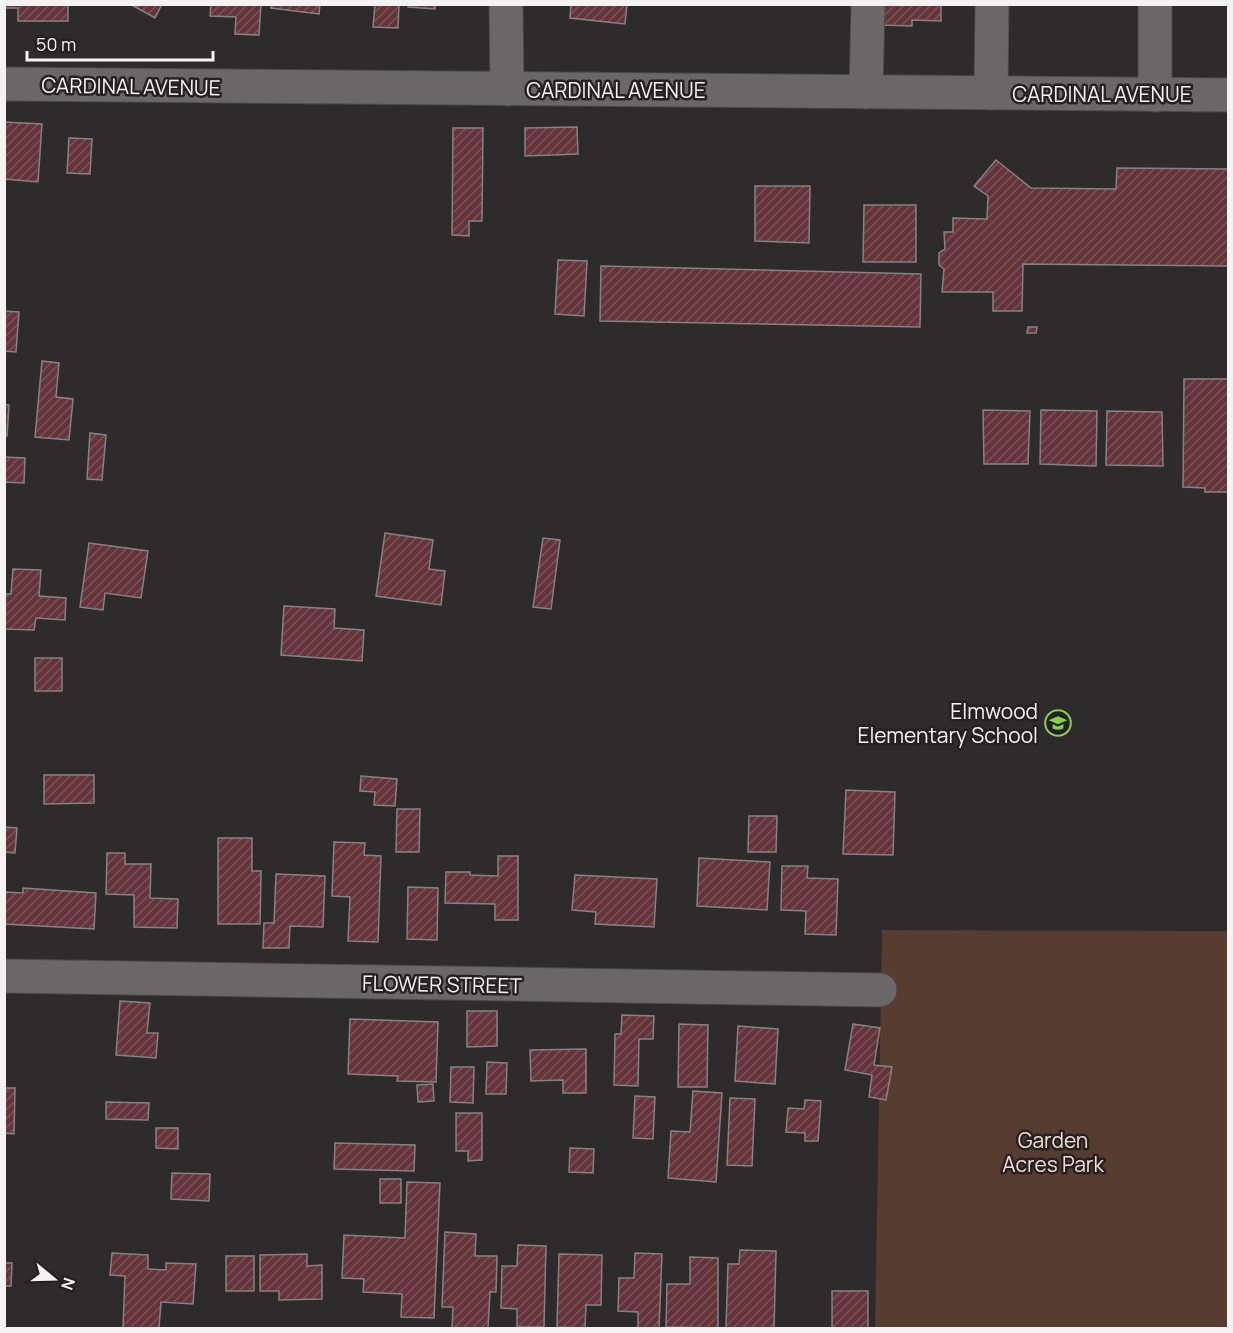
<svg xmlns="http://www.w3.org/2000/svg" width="1233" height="1333" viewBox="0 0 1233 1333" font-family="Manrope,sans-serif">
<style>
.park{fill:#573c30}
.building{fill:url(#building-hatch);stroke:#878282;stroke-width:1.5}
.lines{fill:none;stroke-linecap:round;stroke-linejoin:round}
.minor-casing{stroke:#4b494a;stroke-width:35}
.minor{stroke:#6b6769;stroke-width:33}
.labels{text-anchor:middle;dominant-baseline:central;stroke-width:5;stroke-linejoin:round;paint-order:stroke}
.street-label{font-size:21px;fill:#f4f2f3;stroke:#242123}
.poi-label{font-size:21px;fill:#f4f2f3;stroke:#242123;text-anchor:end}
.park-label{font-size:21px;fill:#fadace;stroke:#242123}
</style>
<defs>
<pattern id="building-hatch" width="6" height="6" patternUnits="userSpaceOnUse" patternTransform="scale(1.5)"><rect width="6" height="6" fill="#64343a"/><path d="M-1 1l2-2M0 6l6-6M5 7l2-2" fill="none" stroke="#7b5257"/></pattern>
</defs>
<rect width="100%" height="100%" fill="#2e2b2d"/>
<polygon class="park" points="882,930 1228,931 1228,1328 875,1328"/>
<g class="building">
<polygon points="4,4 68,4 68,21 18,21 18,8 4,8"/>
<polygon points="130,4 162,4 155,18"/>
<polygon points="211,4 261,4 259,35 235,34 236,17 210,16"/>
<polygon points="271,4 320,4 319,14 271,8"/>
<polygon points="375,4 399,4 398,28 373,27"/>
<polygon points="408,4 435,4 435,9 408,7"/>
<polygon points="571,4 627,4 625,24 570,18"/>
<polygon points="881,4 941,4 941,21 912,20 912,26 881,25"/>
<polygon points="4,122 42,124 38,182 4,179"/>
<polygon points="577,127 578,154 525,156 525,128"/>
<polygon points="453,128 483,128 482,221 469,221 469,236 452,235"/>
<polygon points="69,138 92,139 90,174 67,173"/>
<polygon points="996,160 1031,188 1116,189 1117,168 1228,169 1228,266 1023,264 1022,311 993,311 993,292 942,292 944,269 939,265 939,253 945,249 944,232 953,232 953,218 987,219 988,196 974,186"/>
<polygon points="755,186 810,186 809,243 755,241"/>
<polygon points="864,205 916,205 916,262 863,262"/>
<polygon points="558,260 587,261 584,316 555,314"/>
<polygon points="601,266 921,274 920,327 600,321"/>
<polygon points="4,311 19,312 16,352 4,351"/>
<polygon points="1028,327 1037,327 1036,333 1027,333"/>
<polygon points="42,361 59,363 56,397 73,399 69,440 35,437"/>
<polygon points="1184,379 1228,379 1228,492 1205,492 1205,488 1183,487"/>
<polygon points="4,404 9,405 7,436 4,436"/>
<polygon points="983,410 1030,411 1028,464 984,464"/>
<polygon points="1041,410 1097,411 1096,466 1040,464"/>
<polygon points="1107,411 1162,412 1163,466 1106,465"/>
<polygon points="90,433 106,435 102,480 87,479"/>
<polygon points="4,457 25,458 24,483 4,482"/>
<polygon points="385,533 433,540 429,569 445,571 441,605 376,596"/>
<polygon points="543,538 560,540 551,609 533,607"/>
<polygon points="89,543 148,551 141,598 105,593 103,610 80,607"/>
<polygon points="13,569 41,570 39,596 66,598 65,620 36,618 34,630 4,629 4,594 11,594"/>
<polygon points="284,606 335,609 334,628 364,630 362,661 281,655"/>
<rect x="35" y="658" width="27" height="33"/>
<polygon points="44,775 94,775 94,803 44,804"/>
<polygon points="361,776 397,779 395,806 374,805 375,792 360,791"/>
<polygon points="846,790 895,792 893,855 843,854"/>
<polygon points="397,809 420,809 419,852 396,852"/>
<polygon points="749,816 777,816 776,852 748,852"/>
<polygon points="4,827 17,828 15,853 4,852"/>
<polygon points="218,838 252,838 252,871 261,871 260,924 218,924"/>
<polygon points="334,842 365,843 364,855 381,856 378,942 348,941 350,897 332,896"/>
<polygon points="107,853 125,853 125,864 151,864 150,898 178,899 177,928 134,927 134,895 106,894"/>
<polygon points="498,856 518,856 518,920 495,920 495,904 445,903 446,872 470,872 470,875 498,876"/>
<polygon points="699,858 770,862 767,910 697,906"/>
<polygon points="782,866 808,866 807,878 838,879 836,935 805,934 806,911 781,910"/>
<polygon points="276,874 325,876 323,927 290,926 289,948 263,948 264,923 274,923"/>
<polygon points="575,875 657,879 654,927 595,924 596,912 572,910"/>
<polygon points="408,887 438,888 437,940 407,939"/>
<polygon points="23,888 96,893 94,929 4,924 4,892 23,893"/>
<polygon points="120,1001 150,1003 147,1033 158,1033 156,1058 116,1055"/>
<polygon points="467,1011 497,1011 497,1046 467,1047"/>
<polygon points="622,1015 654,1016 653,1039 639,1039 638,1086 614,1085 615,1034 621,1034"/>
<polygon points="350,1019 438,1022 436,1082 397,1081 398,1076 348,1074"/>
<polygon points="679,1024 708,1025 707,1087 678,1087"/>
<polygon points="853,1024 880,1028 874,1065 892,1067 886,1100 869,1097 872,1075 845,1070"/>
<polygon points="738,1026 778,1029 775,1084 735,1081"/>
<polygon points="586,1049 586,1093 563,1093 563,1080 531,1081 530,1050"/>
<polygon points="487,1062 507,1063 506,1094 486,1094"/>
<polygon points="451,1067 474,1067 473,1103 450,1102"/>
<polygon points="433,1084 434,1101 418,1102 417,1085"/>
<polygon points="4,1088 15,1088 14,1134 4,1133"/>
<polygon points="693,1091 722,1093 716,1182 668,1178 671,1131 690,1132"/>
<polygon points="635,1096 655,1097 653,1139 633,1138"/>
<polygon points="730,1098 755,1099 752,1166 727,1165"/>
<polygon points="805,1100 821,1101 818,1141 805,1141 805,1133 786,1132 788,1108 804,1109"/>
<polygon points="106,1102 149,1103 148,1120 106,1119"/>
<polygon points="456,1113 482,1113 482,1160 468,1161 468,1151 456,1151"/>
<polygon points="156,1128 178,1128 178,1149 156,1148"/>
<polygon points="335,1143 415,1145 414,1171 334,1169"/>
<polygon points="570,1148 594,1149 593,1173 569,1172"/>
<polygon points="172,1173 210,1174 209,1201 171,1199"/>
<rect x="380" y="1179" width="21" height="24"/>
<polygon points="407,1182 440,1183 434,1318 401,1317 402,1294 363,1292 364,1279 342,1278 344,1235 405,1238"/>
<polygon points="445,1232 476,1234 475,1256 497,1256 496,1292 490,1292 488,1328 452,1328 453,1307 442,1307"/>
<polygon points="518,1245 546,1246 544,1327 517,1327 517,1309 501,1308 502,1266 517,1266"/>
<polygon points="740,1250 776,1251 774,1328 726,1328 728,1264 739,1264"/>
<polygon points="112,1253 148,1255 148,1269 166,1270 166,1263 196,1264 193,1304 161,1302 159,1328 123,1328 125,1276 110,1275"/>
<polygon points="635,1253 662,1254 659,1328 638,1328 638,1312 618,1311 619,1278 634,1278"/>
<polygon points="307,1254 307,1266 322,1265 322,1299 279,1300 279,1291 260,1291 260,1255"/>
<polygon points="559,1254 602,1255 601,1305 586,1305 585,1328 557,1327"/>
<rect x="226" y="1256" width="28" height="35"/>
<polygon points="690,1257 718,1258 718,1328 666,1327 667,1284 690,1284"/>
<polygon points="4,1263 12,1263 11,1286 4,1286"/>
<rect x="832" y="1291" width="36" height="37"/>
</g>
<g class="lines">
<g class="minor-casing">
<g id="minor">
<polyline points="506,4 507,89"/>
<polyline points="1155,4 1155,95"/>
<polyline points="4,84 1228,95"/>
<polyline points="866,92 868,4"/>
<polyline points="991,93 992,4"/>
<polyline points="4,976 880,990"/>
</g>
</g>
<use href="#minor" class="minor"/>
</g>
<defs>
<g id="school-ring" transform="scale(1.35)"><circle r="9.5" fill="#242123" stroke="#85cf4d" stroke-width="1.5"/><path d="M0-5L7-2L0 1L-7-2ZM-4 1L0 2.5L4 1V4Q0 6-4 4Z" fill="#85cf4d"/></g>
</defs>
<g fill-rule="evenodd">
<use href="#school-ring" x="1058" y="723"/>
</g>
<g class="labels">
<g class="street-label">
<text transform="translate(131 86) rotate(1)">CARDINAL AVENUE</text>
<text x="616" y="90">CARDINAL AVENUE</text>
<text x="1102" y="94">CARDINAL AVENUE</text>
<text transform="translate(442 984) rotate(1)">FLOWER STREET</text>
</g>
<g class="poi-label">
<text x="1038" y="711">Elmwood<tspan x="1038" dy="24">Elementary School</tspan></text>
</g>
<g class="park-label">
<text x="1053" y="1140">Garden<tspan x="1053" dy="24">Acres Park</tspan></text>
</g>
</g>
<rect width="1233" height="1333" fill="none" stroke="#f4f2f3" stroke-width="12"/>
<g transform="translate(54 1279) rotate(109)" stroke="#242123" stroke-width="4.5" paint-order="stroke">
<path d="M0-4.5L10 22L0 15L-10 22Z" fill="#f4f2f3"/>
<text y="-9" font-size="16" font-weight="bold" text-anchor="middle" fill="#f4f2f3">N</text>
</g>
<path d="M27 51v9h186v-9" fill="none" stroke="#f4f2f3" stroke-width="3"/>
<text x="36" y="51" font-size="18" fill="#f4f2f3" stroke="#242123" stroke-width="4.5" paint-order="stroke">50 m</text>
</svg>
